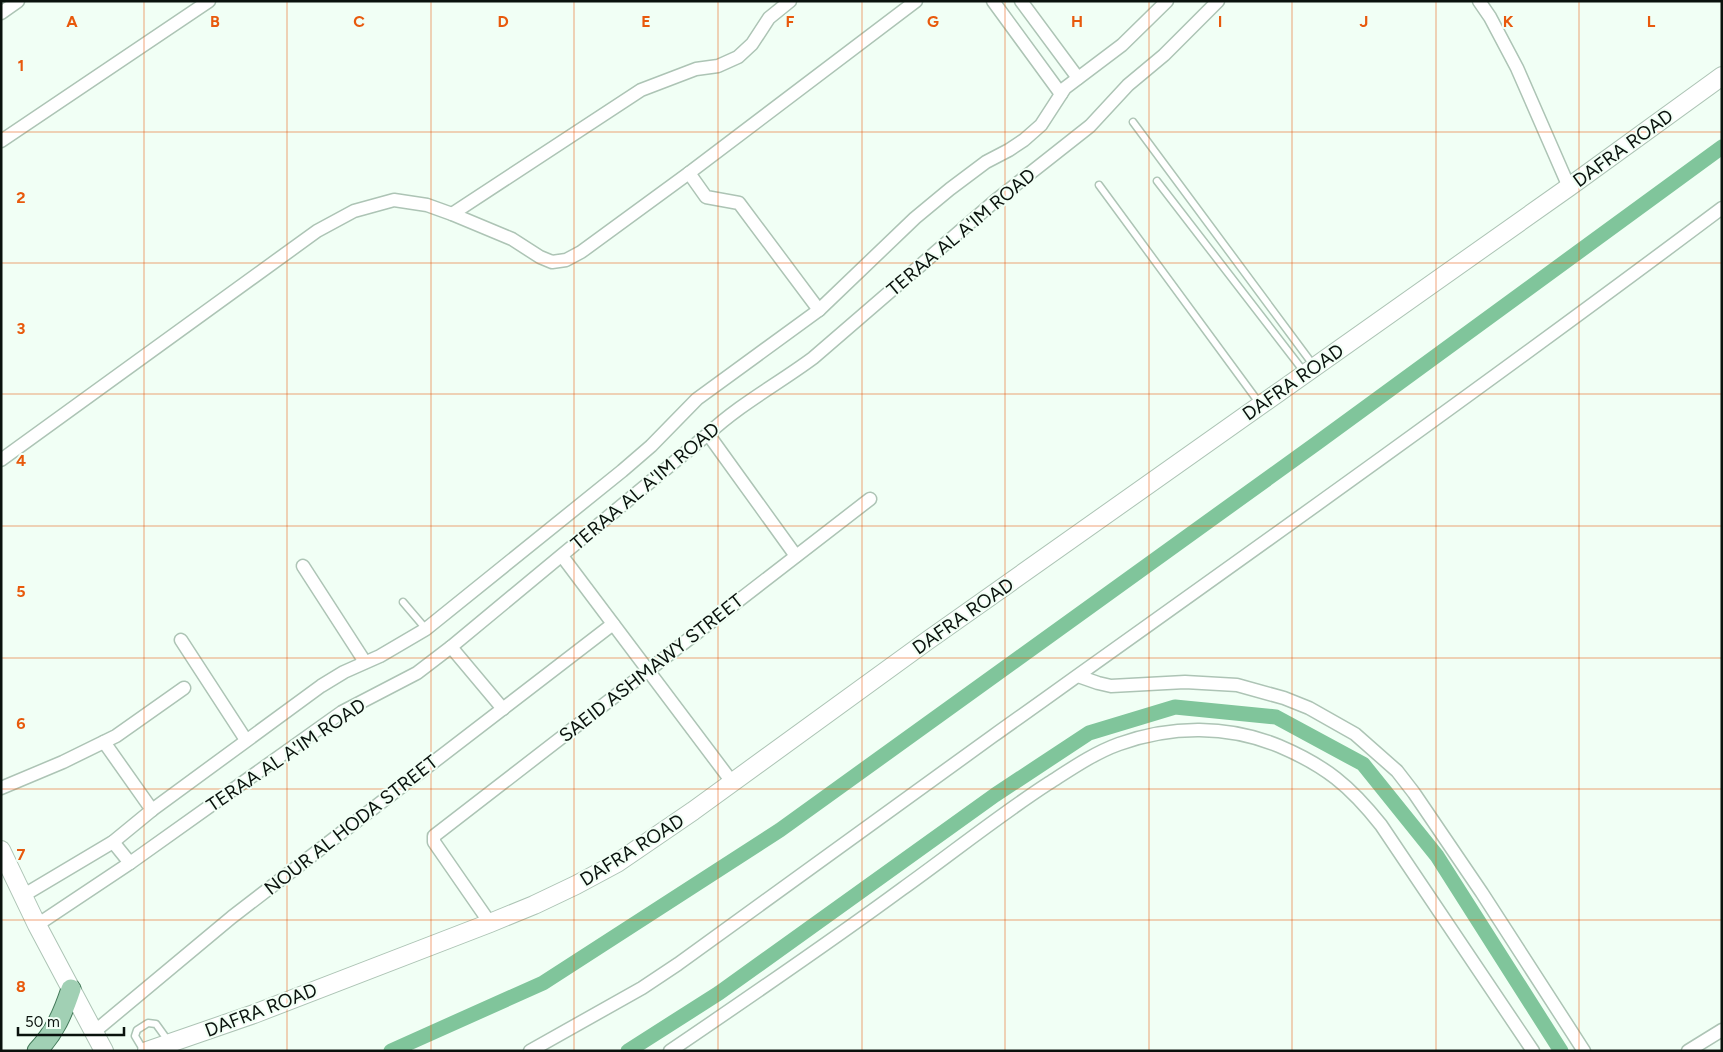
<svg xmlns="http://www.w3.org/2000/svg" width="1723" height="1052" viewBox="0 0 1723 1052" font-family="Figtree,sans-serif">
<style>
.lines{fill:none;stroke-linecap:round;stroke-linejoin:round}
.canal{stroke:#80c59b;stroke-width:15}
.lane-casing{stroke:#adc4b5;stroke-width:9}
.street-casing{stroke:#adc4b5;stroke-width:15}
.secondary-casing{stroke:#adc4b5;stroke-width:20}
.primary-casing{stroke:#437959;stroke-width:21}
.lane{stroke:#fff;stroke-width:6}
.street{stroke:#fff;stroke-width:12}
.secondary{stroke:#fff;stroke-width:18}
.primary{stroke:#a1d0b4;stroke-width:19}
.grid{fill:none;stroke:#e8590c;stroke-width:1;stroke-opacity:0.55}
.labels{text-anchor:middle;dominant-baseline:central;stroke-width:4;stroke-linejoin:round;paint-order:stroke}
.street-label{font-size:19px;fill:#0a120d;stroke:#f1fff5}
.grid-label{font-size:16px;text-anchor:middle;font-weight:bold;fill:#e8590c;stroke:#f1fff5;stroke-width:4;stroke-linejoin:round;paint-order:stroke}
</style>
<rect width="100%" height="100%" fill="#f1fff5"/>
<g class="lines">
<g class="canal">
<polyline points="391,1051 543,983 780,830 1317,443 1722,147"/>
<polyline points="628,1051 719,993 995,795 1089,733 1175,707 1276,717 1363,764 1437,856 1561,1051"/>
</g>
<g class="lane-casing">
<g id="lane">
<polyline points="1133,122 1314,366"/>
<polyline points="1157,181 1305,373"/>
<polyline points="1099,185 1260,404"/>
<polyline points="403,602 426,629"/>
<polyline points="144,1051 135,1036 137,1030 148,1023 156,1024 169,1042"/>
</g>
</g>
<g class="street-casing">
<g id="street">
<polyline points="993,1 1061,94"/>
<polyline points="1021,1 1078,78"/>
<polyline points="1479,1 1490,17 1517,68 1569,187"/>
<polyline points="1,13 18,1"/>
<polyline points="1,141 209,1"/>
<polyline points="689,173 706,197 739,203 819,310"/>
<polyline points="452,214 641,90 696,69 718,66 738,57 752,44 769,18 790,1"/>
<polyline points="708,434 796,556"/>
<polyline points="1,460 317,231 354,211 394,200 427,205 452,214 512,239 540,257 552,262 566,260 581,252 689,173 916,1"/>
<polyline points="562,556 732,782"/>
<polyline points="303,566 365,662"/>
<polyline points="181,640 246,740"/>
<polyline points="451,647 503,709"/>
<polyline points="1078,676 1098,683 1111,686 1185,682 1237,685 1284,698 1309,708 1355,734 1397,771 1414,793 1482,893 1584,1051"/>
<polyline points="104,742 152,810"/>
<polyline points="1,788 63,762 116,736 184,688"/>
<polyline points="113,842 130,863"/>
<polyline points="24,895 113,842 152,810 321,686 344,672 380,656 426,629 622,471 651,446 697,399 819,310 915,218 950,189 986,162 1009,150 1024,140 1041,125 1065,88 1122,45 1167,1"/>
<polyline points="490,923 434,842 434,836 870,499"/>
<path d="M37 925 130 863 342 712 417 673 451 647 708 434C740 404 778 384 813 358L995 201 1090 126 1128 85 1164 55 1218 1"/>
<polyline points="94,1032 232,917 613,624"/>
<path d="M530 1051 642 988 678 964C783 889 887 812 993 736 1237 562 1482 388 1722 208"/>
<path d="M670 1051C748 998 826 945 902 889 951 854 998 816 1049 783 1071 769 1094 753 1119 744 1172 725 1228 725 1279 746 1326 766 1350 786 1381 825L1533 1051"/>
<polyline points="1688,1051 1722,1030"/>
</g>
</g>
<g class="secondary-casing">
<g id="secondary">
<polyline points="1,850 37,925 104,1051"/>
<polyline points="147,1051 254,1014 490,923 534,905 576,885 617,863 693,811 927,641 1569,187 1722,76"/>
</g>
</g>
<g class="primary-casing">
<path id="primary" d="M37 1051C55 1032 63 1013 71 989"/>
</g>
<use href="#lane" class="lane"/>
<use href="#street" class="street"/>
<use href="#secondary" class="secondary"/>
<use href="#primary" class="primary"/>
</g>
<path class="grid" d="M144 1V1051M287 1V1051M431 1V1051M574 1V1051M718 1V1051M862 1V1051M1005 1V1051M1149 1V1051M1292 1V1051M1436 1V1051M1579 1V1051M1 132H1722M1 263H1722M1 394H1722M1 526H1722M1 658H1722M1 789H1722M1 920H1722"/>
<g class="labels">
<g class="street-label">
<text transform="translate(1623 148) rotate(-36)">DAFRA ROAD</text>
<text transform="translate(961 232) rotate(-40)">TERAA AL A'IM ROAD</text>
<text transform="translate(1293 382) rotate(-35)">DAFRA ROAD</text>
<text transform="translate(645 486) rotate(-40)">TERAA AL A'IM ROAD</text>
<text transform="translate(963 616) rotate(-35)">DAFRA ROAD</text>
<text transform="translate(651 668) rotate(-38)">SAEID ASHMAWY STREET</text>
<text transform="translate(286 755) rotate(-34)">TERAA AL A'IM ROAD</text>
<text transform="translate(351 825) rotate(-38)">NOUR AL HODA STREET</text>
<text transform="translate(632 850) rotate(-32)">DAFRA ROAD</text>
<text transform="translate(261 1010) rotate(-21)">DAFRA ROAD</text>
</g>
</g>
<g class="grid-label">
<text x="72" y="27">A</text>
<text x="215" y="27">B</text>
<text x="359" y="27">C</text>
<text x="503" y="27">D</text>
<text x="646" y="27">E</text>
<text x="790" y="27">F</text>
<text x="933" y="27">G</text>
<text x="1077" y="27">H</text>
<text x="1220" y="27">I</text>
<text x="1364" y="27">J</text>
<text x="1508" y="27">K</text>
<text x="1651" y="27">L</text>
<text x="21" y="71">1</text>
<text x="21" y="203">2</text>
<text x="21" y="334">3</text>
<text x="21" y="466">4</text>
<text x="21" y="597">5</text>
<text x="21" y="729">6</text>
<text x="21" y="860">7</text>
<text x="21" y="992">8</text>
</g>
<rect width="1723" height="1052" fill="none" stroke="#0a120d" stroke-width="5"/>
<path d="M18 1027v8h106v-8" fill="none" stroke="#0a120d" stroke-width="2.5"/>
<text x="25" y="1027" font-size="15" fill="#0a120d" stroke="#f1fff5" stroke-width="4" paint-order="stroke">50 m</text>
</svg>
